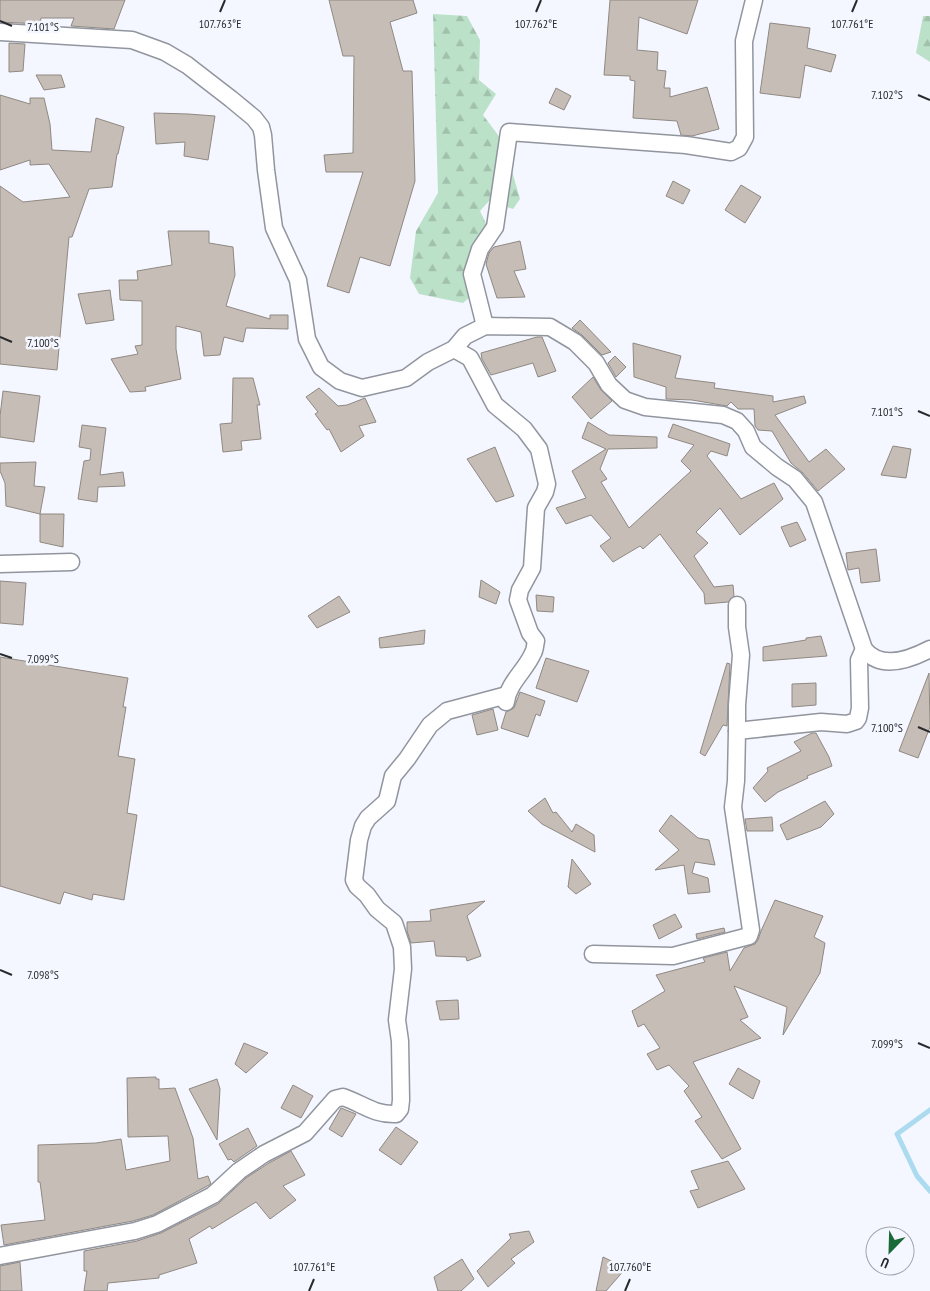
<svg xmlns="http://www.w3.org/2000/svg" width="930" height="1291" viewBox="0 0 930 1291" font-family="'PT Sans Narrow',sans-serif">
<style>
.forest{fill:url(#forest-firs)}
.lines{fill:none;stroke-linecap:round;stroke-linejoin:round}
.stream{stroke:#acdbef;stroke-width:5}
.building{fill:#c6bdb7;stroke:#908882}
.street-casing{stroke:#91959e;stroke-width:19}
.street{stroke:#fff;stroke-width:16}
.ticks{fill:none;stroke:#282a2d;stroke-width:2}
.ticks-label{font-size:12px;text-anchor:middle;fill:#282a2d;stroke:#f4f7ff;stroke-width:5;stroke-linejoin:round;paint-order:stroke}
</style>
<defs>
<pattern id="forest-firs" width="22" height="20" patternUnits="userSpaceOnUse" patternTransform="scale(1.25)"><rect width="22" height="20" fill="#bce1c9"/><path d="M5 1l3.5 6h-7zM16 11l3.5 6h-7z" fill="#a2c1ad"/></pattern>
</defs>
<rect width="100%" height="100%" fill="#f4f7ff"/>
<g class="forest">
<polygon points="433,14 467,16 480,40 479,80 496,94 483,115 504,143 520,199 513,209 489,201 480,211 493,238 470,297 463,303 419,294 410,278 416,231 438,193"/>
<polygon points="923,16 930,16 930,62 916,53"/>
</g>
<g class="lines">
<polyline class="stream" points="930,1110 897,1134 917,1176 930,1191"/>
</g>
<g class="building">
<polygon points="0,0 125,0 114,29 71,26 74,18 41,18 40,24 0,22"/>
<polygon points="329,0 413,0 417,13 390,22 403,71 412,71 415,181 390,266 360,257 349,293 327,286 363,172 326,172 324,155 353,153 354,56 343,56"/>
<polygon points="610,0 698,0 687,34 639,17 637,50 658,52 657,70 666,71 664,88 670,88 670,97 707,87 719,129 692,136 681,135 677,121 633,118 635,81 630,80 630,76 604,75"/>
<polygon points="770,23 810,28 807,48 836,55 831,72 805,65 800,98 760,93"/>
<polygon points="9,43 25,44 23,71 9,72"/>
<polygon points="36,75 61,75 65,87 44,90"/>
<polygon points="556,88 571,96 564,110 549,103"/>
<polygon points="0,95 30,104 30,98 44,98 50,124 52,150 91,152 96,118 124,127 118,154 117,154 112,187 89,189 72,237 69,237 57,370 0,364 0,186 23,202 70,197 49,164 30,165 30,160 0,170"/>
<polygon points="154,113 188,114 215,116 208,160 184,156 185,142 156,144"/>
<polygon points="673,181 690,190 683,204 666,196"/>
<polygon points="741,185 761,197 745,223 725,210"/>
<polygon points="168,231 209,231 209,243 233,247 235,275 226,306 270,319 270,315 288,315 288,329 246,328 243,342 224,337 220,355 204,356 201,332 176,326 176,349 181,379 145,387 146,391 130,392 111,359 138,354 135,346 142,345 142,301 120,300 119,280 138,280 137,271 172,265"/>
<polygon points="520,241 526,269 514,271 525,297 497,298 486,264 489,253 494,247"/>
<polygon points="110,290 114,320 86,324 78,294"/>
<polygon points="580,320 611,352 602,355 582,335 572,328"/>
<polygon points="537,337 542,337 556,371 538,377 533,363 491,375 482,359 481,353"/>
<polygon points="633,343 681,356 675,378 715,383 714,388 773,396 773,402 804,396 806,403 775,415 809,462 826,449 845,469 818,491 803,473 791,463 772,431 758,430 755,426 754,409 738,409 731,402 727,406 692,400 666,399 666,387 634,377"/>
<polygon points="615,356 626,367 616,377 608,363"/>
<polygon points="593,377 601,390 612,401 591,419 572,397"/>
<polygon points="233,378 253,378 260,405 257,405 261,439 241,441 242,450 223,452 220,424 232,423"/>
<polygon points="319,388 338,406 347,405 365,398 376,422 359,426 364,436 341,452 329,429 327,430 315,414 318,412 306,397"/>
<polygon points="3,391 40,396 34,442 0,437 0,416"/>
<polygon points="588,422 609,435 657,437 657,448 608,449 600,469 607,479 601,482 629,528 691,471 681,461 694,445 668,437 673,424 730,444 727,456 711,451 707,456 741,499 774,483 783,499 740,535 720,508 696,532 708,543 694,556 714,587 733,585 734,596 728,602 705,604 704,593 660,534 643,549 640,546 613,562 600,546 611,538 591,515 566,524 556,508 586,498 572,471 606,449 582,438"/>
<polygon points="82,425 106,428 100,475 123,472 125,486 98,487 97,502 78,499 84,461 90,460 91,449 79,447"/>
<polygon points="893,446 911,449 906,478 881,475"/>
<polygon points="495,447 514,496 496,502 467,459"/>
<polygon points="36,462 34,486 45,487 40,514 6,506 5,483 0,471 0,463"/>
<polygon points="40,514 64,514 63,547 40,542"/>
<polygon points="797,522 806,540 790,547 781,527"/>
<polygon points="876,549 880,581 861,583 859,568 848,570 846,553"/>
<polygon points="481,580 500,592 496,604 479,597"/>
<polygon points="0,581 26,583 23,625 0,623"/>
<polygon points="536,595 554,597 553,612 537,611"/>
<polygon points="339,596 350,612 317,628 308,616"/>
<polygon points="425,630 424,644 380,648 379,638"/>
<polygon points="821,636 827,656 763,661 763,647 806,640 806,638"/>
<polygon points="0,657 128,678 123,707 126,707 118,756 135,759 127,813 137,815 124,900 93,894 92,900 64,892 60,904 0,886"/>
<polygon points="546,658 589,671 577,702 536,688"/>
<polygon points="727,663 730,664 727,726 723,725 705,756 700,753"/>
<polygon points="929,673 930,727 918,758 899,751"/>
<polygon points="816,683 816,705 792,707 792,684"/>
<polygon points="520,692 545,701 540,716 536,714 528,737 501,728 506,712 514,708"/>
<polygon points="493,709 498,730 477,735 472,715"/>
<polygon points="812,733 816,733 829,757 832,766 807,776 808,778 778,792 765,802 753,788 768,771 767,768 801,751 794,742"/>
<polygon points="545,798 553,813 556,812 572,832 576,824 594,835 595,852 542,824 528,811"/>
<polygon points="825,801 834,814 821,827 787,840 780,825"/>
<polygon points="671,815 698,838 709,840 715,865 695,862 692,873 708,878 710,892 688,894 684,865 655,870 679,850 659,831"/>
<polygon points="772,817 773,831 747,831 745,819"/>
<polygon points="572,859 591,884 576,894 568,887"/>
<polygon points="775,900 823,916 814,937 825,943 820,973 783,1035 787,1007 734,986 748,1017 740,1020 761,1038 693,1062 741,1149 722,1159 695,1121 702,1117 684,1091 689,1086 669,1065 657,1070 647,1054 660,1048 644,1024 638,1027 632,1011 665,991 656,975 705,962 703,958 727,952 730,971 744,948 755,944 758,940 761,931"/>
<polygon points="485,901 467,916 481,956 467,961 466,957 436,956 434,941 411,943 407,931 407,922 431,921 430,910"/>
<polygon points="675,914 682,927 659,939 653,925"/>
<polygon points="724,928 725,932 697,939 696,934"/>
<polygon points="458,1000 459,1019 440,1020 436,1001"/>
<polygon points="244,1043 268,1053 246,1073 235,1064"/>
<polygon points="738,1068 760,1081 753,1099 729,1084"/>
<polygon points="156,1077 156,1079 159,1079 159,1089 175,1088 193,1138 198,1179 208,1176 211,1184 153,1215 133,1221 4,1245 1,1225 45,1220 40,1182 38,1182 38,1145 96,1143 121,1139 126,1170 170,1161 168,1136 128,1137 127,1078"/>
<polygon points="217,1079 220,1089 217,1140 189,1089"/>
<polygon points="293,1085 313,1096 301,1118 281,1108"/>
<polygon points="341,1108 356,1114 342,1137 329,1129"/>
<polygon points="396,1127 418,1142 401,1165 379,1150"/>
<polygon points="248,1128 257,1146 234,1162 231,1159 228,1160 219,1144"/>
<polygon points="291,1151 305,1175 283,1186 296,1200 270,1219 256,1202 212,1229 210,1226 189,1239 197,1263 159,1275 159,1278 108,1283 107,1291 84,1291 87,1271 84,1271 84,1251 137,1241 161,1233 218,1204 246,1178 269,1163"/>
<polygon points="728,1161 745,1189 698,1208 690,1191 699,1189 691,1171"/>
<polygon points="529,1231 534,1242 511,1259 515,1263 488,1287 477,1271 511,1238 509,1234"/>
<polygon points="603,1257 626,1268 606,1291 596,1291"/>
<polygon points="462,1259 474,1279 461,1291 438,1291 434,1277"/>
<polygon points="20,1262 22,1291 0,1291 0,1266"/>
</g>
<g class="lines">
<g class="street-casing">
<g id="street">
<path d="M0 32 132 40 165 52 187 65 231 99 254 118 261 127 263 135 266 170 274 228 298 280 307 339 321 367 340 381 362 388 406 378 428 362 454 349 465 336 485 326 550 327 575 342 596 363 609 385 625 400 645 407 723 415 737 421 746 431 753 447 777 467 795 479 814 502 864 649C880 670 909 660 930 649"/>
<polyline points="485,326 472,274 480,249 495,227 509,132 686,145 731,152 739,148 745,137 744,41 754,0"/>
<path d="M454 349 470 358 495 405 524 429 539 449 547 484 545 492 536 508 532 568 520 590 518 600 530 633 536 641C535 645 535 650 533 653 526 670 508 683 506 702"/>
<polyline points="0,564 71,562"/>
<polyline points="737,731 737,705 741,655 737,627 737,605"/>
<polyline points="593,954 673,956 749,936 751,930 733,807 736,781 737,731 821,722 847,724 856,721 858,718 860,708 859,660 864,649"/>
<path d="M0 1256 135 1231 157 1224 213 1195 239 1171 264 1154 305 1133 335 1099 343 1097C363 1104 374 1115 396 1114L400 1109 401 1100 400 1041 397 1020 403 969 402 947 394 923 377 909 367 895 357 886 354 880 359 840 363 826 368 818 387 801 393 776 407 759 430 725 447 711 507 695"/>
</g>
</g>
<use href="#street" class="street"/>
</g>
<path class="ticks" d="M220 12 225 0M536 12 541 0M852 12 857 0M0 21 12 26M918 95 930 100M0 337 12 342M918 411 930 416M0 654 12 658M918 727 930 732M0 970 12 975M918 1043 930 1048M309 1291 314 1279M625 1291 630 1279"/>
<g class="ticks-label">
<text x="852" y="28">107.761°E</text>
<text x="220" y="28">107.763°E</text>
<text x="536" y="28">107.762°E</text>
<text x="43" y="31">7.101°S</text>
<text x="887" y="99">7.102°S</text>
<text x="43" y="347">7.100°S</text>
<text x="887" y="416">7.101°S</text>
<text x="43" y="663">7.099°S</text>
<text x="887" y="732">7.100°S</text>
<text x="43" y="979">7.098°S</text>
<text x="887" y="1048">7.099°S</text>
<text x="314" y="1271">107.761°E</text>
<text x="630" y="1271">107.760°E</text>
</g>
<g transform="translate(890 1251) rotate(203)"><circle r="24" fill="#f4f7ff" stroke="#a2a5ab"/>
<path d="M0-4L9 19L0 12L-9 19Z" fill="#1a6938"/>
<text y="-8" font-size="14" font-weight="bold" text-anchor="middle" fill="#282a2d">U</text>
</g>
</svg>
